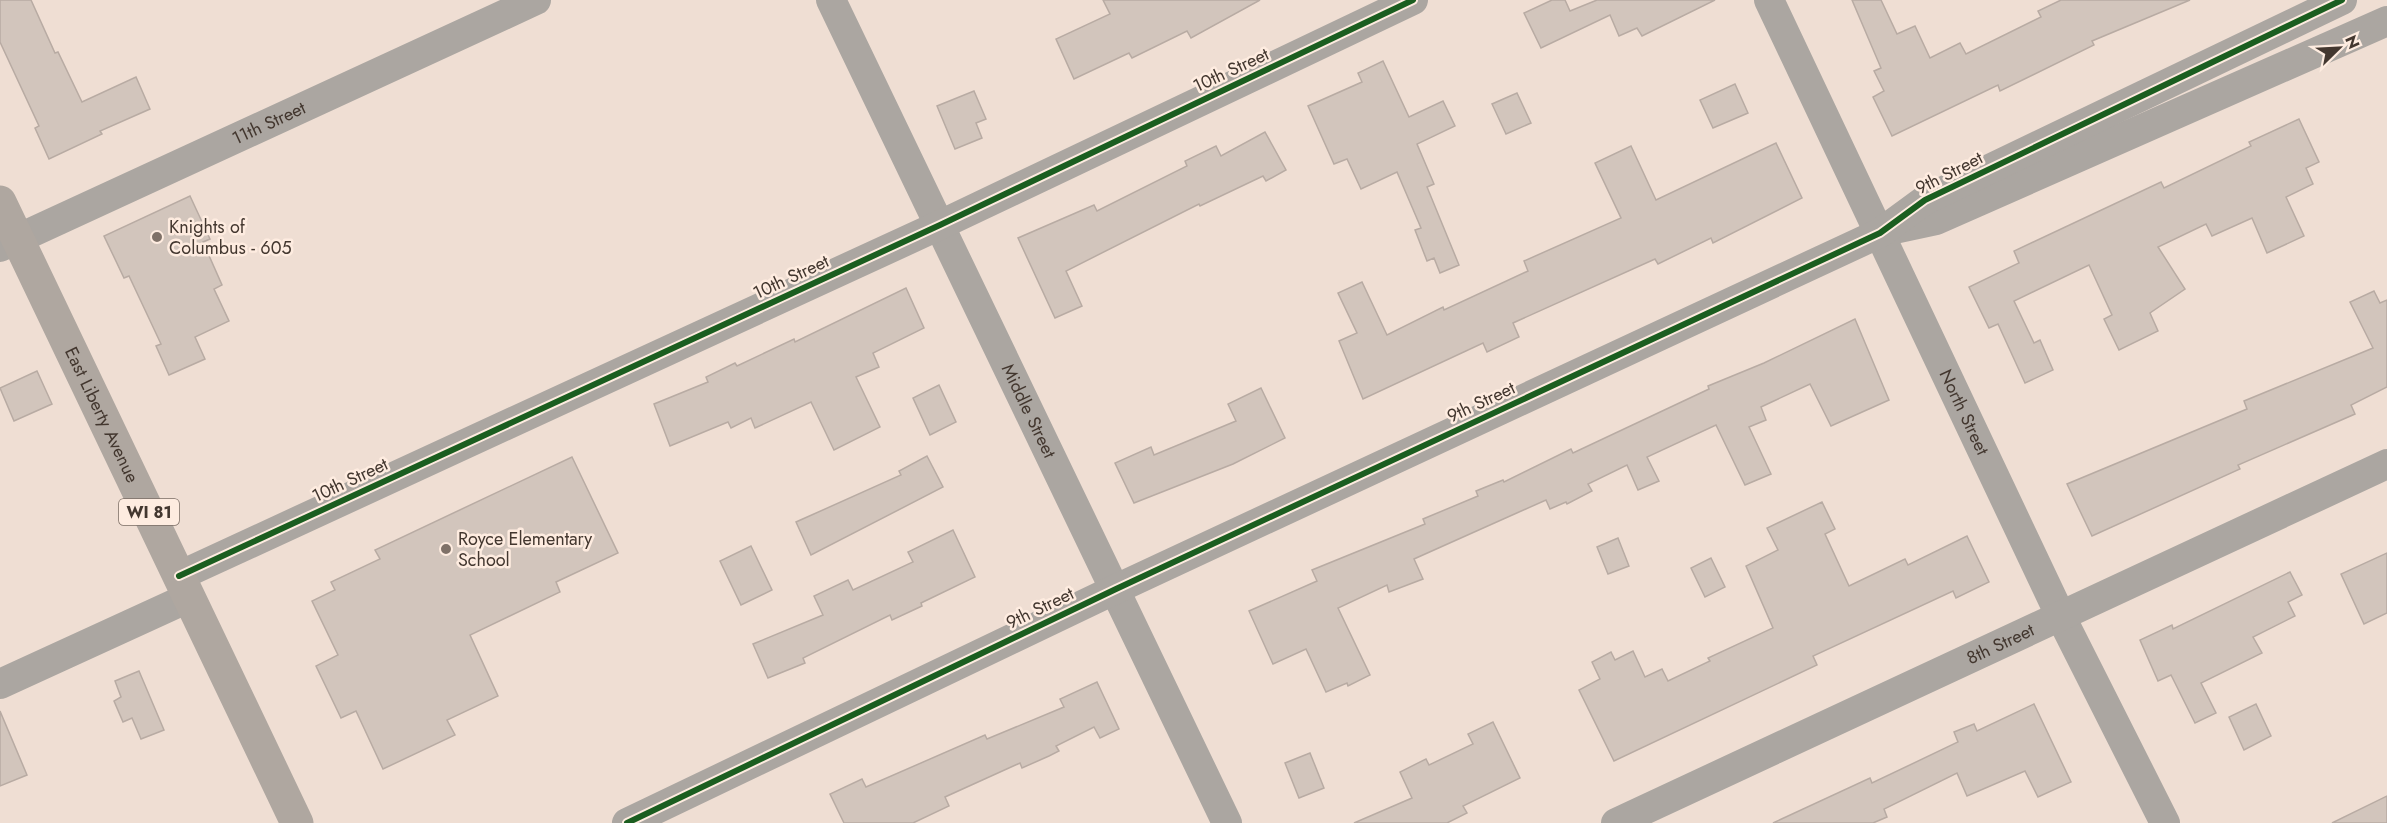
<svg xmlns="http://www.w3.org/2000/svg" width="2387" height="823" viewBox="0 0 2387 823" font-family="Jost,sans-serif">
<style>
.building{fill:#d2c5bc;stroke:#b8aba3;stroke-width:1.5}
.lines{fill:none;stroke-linecap:round;stroke-linejoin:round}
.minor{stroke:#aba6a1;stroke-width:30}
.primary{stroke:#afa7a0;stroke-width:33}
.cycleway-casing{stroke:#feece0;stroke-width:10}
.cycleway{stroke:#1b5e20;stroke-width:6}
.poi-dot{fill:#7f7168;stroke:#feece0;stroke-width:2}
.labels{text-anchor:middle;dominant-baseline:central;stroke-width:5;stroke-linejoin:round;paint-order:stroke}
.shield{fill:#feece0;stroke:#7b6d64;stroke-width:1.5}
.shield-label{font-size:16px;font-weight:bold;fill:#43372f}
.street-label{font-size:18px;fill:#43372f;stroke:#feece0}
.poi-label{font-size:18px;fill:#43372f;stroke:#feece0;text-anchor:start}
</style>
<rect width="100%" height="100%" fill="#efded3"/>
<g class="building">
<polygon points="0,0 31,0 55,53 58,52 82,102 136,77 150,109 100,131 102,134 49,159 35,128 39,126 0,42"/>
<polygon points="1103,0 1260,0 1191,38 1187,31 1132,58 1129,53 1074,79 1056,39 1110,14"/>
<polygon points="1552,0 1565,0 1570,11 1597,0 1715,0 1642,36 1637,28 1619,36 1610,15 1541,48 1524,13"/>
<polygon points="1852,0 1881,0 1897,34 1915,26 1930,58 1960,43 1966,54 2041,17 2038,11 2061,0 2190,0 2092,41 2094,45 2000,91 1998,85 1892,136 1873,97 1884,91 1874,71 1881,68"/>
<polygon points="1383,61 1409,117 1443,101 1455,126 1417,144 1434,184 1427,187 1459,265 1440,273 1434,258 1427,261 1415,230 1421,228 1397,172 1361,189 1347,159 1334,164 1308,106 1362,82 1358,73"/>
<polygon points="1735,84 1748,113 1713,128 1700,100"/>
<polygon points="974,91 986,119 976,123 982,138 955,149 937,106"/>
<polygon points="1517,93 1531,123 1506,134 1492,104"/>
<polygon points="2299,119 2319,162 2306,168 2313,184 2286,197 2304,236 2267,253 2252,218 2212,236 2206,224 2158,247 2185,289 2150,313 2158,331 2119,350 2104,319 2112,315 2089,265 2014,301 2034,343 2040,340 2053,370 2025,383 1998,324 1989,328 1969,287 2019,263 2014,251 2161,182 2164,188 2251,146 2249,142"/>
<polygon points="1265,132 1286,170 1266,181 1263,176 1200,206 1199,204 1066,271 1082,306 1055,318 1018,238 1094,205 1097,211 1187,166 1185,161 1216,146 1221,156"/>
<polygon points="1776,143 1802,198 1713,243 1711,238 1658,264 1655,259 1513,323 1519,337 1487,352 1483,343 1363,399 1339,341 1357,333 1338,293 1362,282 1387,335 1443,307 1444,310 1528,271 1524,261 1621,218 1595,163 1631,146 1656,200"/>
<polygon points="190,196 210,239 203,242 222,285 214,289 229,321 195,337 205,359 169,375 156,346 161,344 129,276 124,278 104,236"/>
<polygon points="906,288 924,328 873,353 879,367 856,377 880,427 834,450 811,402 755,428 751,418 731,428 728,422 670,446 654,404 708,382 706,377 735,363 737,366 794,339 795,342"/>
<polygon points="2374,291 2380,303 2387,300 2387,387 2351,405 2355,414 2238,465 2240,469 2092,536 2067,484 2247,409 2244,401 2373,348 2350,302"/>
<polygon points="1855,319 1889,400 1831,426 1810,384 1761,407 1766,420 1749,427 1771,474 1745,485 1716,425 1647,457 1659,481 1638,490 1627,465 1588,484 1592,491 1567,504 1566,502 1550,509 1546,500 1414,559 1423,579 1389,592 1387,585 1338,608 1370,675 1348,686 1347,683 1326,692 1306,649 1273,664 1249,611 1317,581 1312,570 1425,524 1423,519 1478,496 1476,491 1503,480 1504,482 1571,449 1573,453 1709,389 1708,386 1764,363"/>
<polygon points="37,371 52,404 14,421 0,388"/>
<polygon points="939,385 956,422 930,435 913,398"/>
<polygon points="1261,388 1285,438 1233,464 1134,503 1115,463 1151,447 1154,455 1236,421 1228,404"/>
<polygon points="927,456 943,487 811,555 796,522 901,475 899,471"/>
<polygon points="572,457 618,553 556,582 560,592 470,635 498,696 447,720 455,735 383,769 356,711 341,718 316,666 338,655 312,601 335,590 331,582 380,559 375,550"/>
<polygon points="1822,502 1835,529 1825,534 1849,586 1905,559 1908,565 1967,536 1989,582 1956,598 1953,591 1813,656 1817,665 1614,761 1579,690 1600,679 1592,662 1611,652 1615,660 1633,651 1645,677 1662,669 1668,681 1710,661 1708,658 1773,628 1746,566 1778,550 1767,528"/>
<polygon points="953,530 975,577 921,603 922,606 892,620 890,615 803,658 805,663 768,678 753,644 823,615 814,596 848,580 853,590 913,562 908,552"/>
<polygon points="1618,538 1629,566 1608,574 1597,547"/>
<polygon points="751,546 772,590 741,605 720,561"/>
<polygon points="2387,553 2387,613 2364,624 2341,574"/>
<polygon points="1711,558 1725,587 1705,597 1691,568"/>
<polygon points="2290,572 2302,595 2288,602 2295,616 2253,637 2262,653 2201,683 2216,713 2195,723 2171,675 2158,681 2140,640 2172,625 2173,629"/>
<polygon points="139,671 164,730 141,739 132,718 123,722 114,701 121,697 115,681"/>
<polygon points="1097,682 1119,729 1100,738 1094,727 1056,746 1059,751 1049,756 1022,768 1020,763 945,797 949,806 913,823 844,823 830,794 862,779 866,787 985,735 987,739 1064,707 1060,699"/>
<polygon points="2034,704 2071,782 2038,797 2025,771 1967,796 1957,773 1884,809 1887,817 1873,823 1773,823 1870,778 1872,783 1958,742 1954,732 1974,724 1977,731"/>
<polygon points="2256,704 2271,736 2244,750 2229,717"/>
<polygon points="0,711 27,775 0,786"/>
<polygon points="1493,722 1520,778 1463,806 1467,813 1447,823 1354,823 1412,798 1400,772 1426,759 1429,765 1473,744 1468,734"/>
<polygon points="1310,753 1324,788 1299,798 1285,763"/>
<polygon points="2387,796 2387,823 2332,823"/>
</g>
<g class="lines">
<g class="minor">
<path id="s1" d="M831 0 1227 823"/>
<path id="s2" d="M1769 0 2061 617 2165 823"/>
<polyline points="1894,229 1936,220 2387,21"/>
<path id="s3" d="M0 247 536 0"/>
<polyline points="179,576 940,225 1413,0"/>
<polyline points="0,684 190,597"/>
<polyline points="627,823 1116,589 1880,233 1925,200 2342,0"/>
<path id="s4" d="M1616 823 2387 464"/>
</g>
<path class="primary" id="s5" d="M0 202 297 823"/>
<g class="cycleway-casing">
<g id="cycleway">
<polyline points="179,576 940,225 1413,0"/>
<polyline points="627,823 1116,589 1880,233 1925,200 2342,0"/>
</g>
</g>
<use href="#cycleway" class="cycleway"/>
</g>
<g class="poi-dot">
<circle cx="157" cy="237" r="6"/>
<circle cx="446" cy="549" r="6"/>
</g>
<g class="labels">
<rect class="shield" x="119" y="499" width="60" height="26" rx="4.5"/>
<g class="shield-label">
<text x="149" y="512">WI 81</text>
</g>
<g class="street-label">
<text transform="translate(1231 70) rotate(-25)">10th Street</text>
<text stroke="none"><textPath href="#s3" startOffset="296">11th Street</textPath></text>
<text transform="translate(1949 173) rotate(-27)">9th Street</text>
<text transform="translate(791 277) rotate(-25)">10th Street</text>
<text transform="translate(1481 402) rotate(-25)">9th Street</text>
<text stroke="none"><textPath href="#s1" startOffset="456">Middle Street</textPath></text>
<text stroke="none"><textPath href="#s2" startOffset="456">North Street</textPath></text>
<text stroke="none"><textPath href="#s5" startOffset="236">East Liberty Avenue</textPath></text>
<text transform="translate(350 480) rotate(-25)">10th Street</text>
<text transform="translate(1040 608) rotate(-26)">9th Street</text>
<text stroke="none"><textPath href="#s4" startOffset="424">8th Street</textPath></text>
</g>
<g class="poi-label">
<text x="169" y="227">Knights of<tspan x="169" dy="21">Columbus - 605</tspan></text>
<text x="458" y="539">Royce Elementary<tspan x="458" dy="21">School</tspan></text>
</g>
</g>
<g transform="translate(2339 48) rotate(66)" stroke="#feece0" stroke-width="4.5" paint-order="stroke">
<path d="M0-4.5L10 22L0 15L-10 22Z" fill="#43372f"/>
<text y="-9" font-size="16" font-weight="bold" text-anchor="middle" fill="#43372f">N</text>
</g>
</svg>
